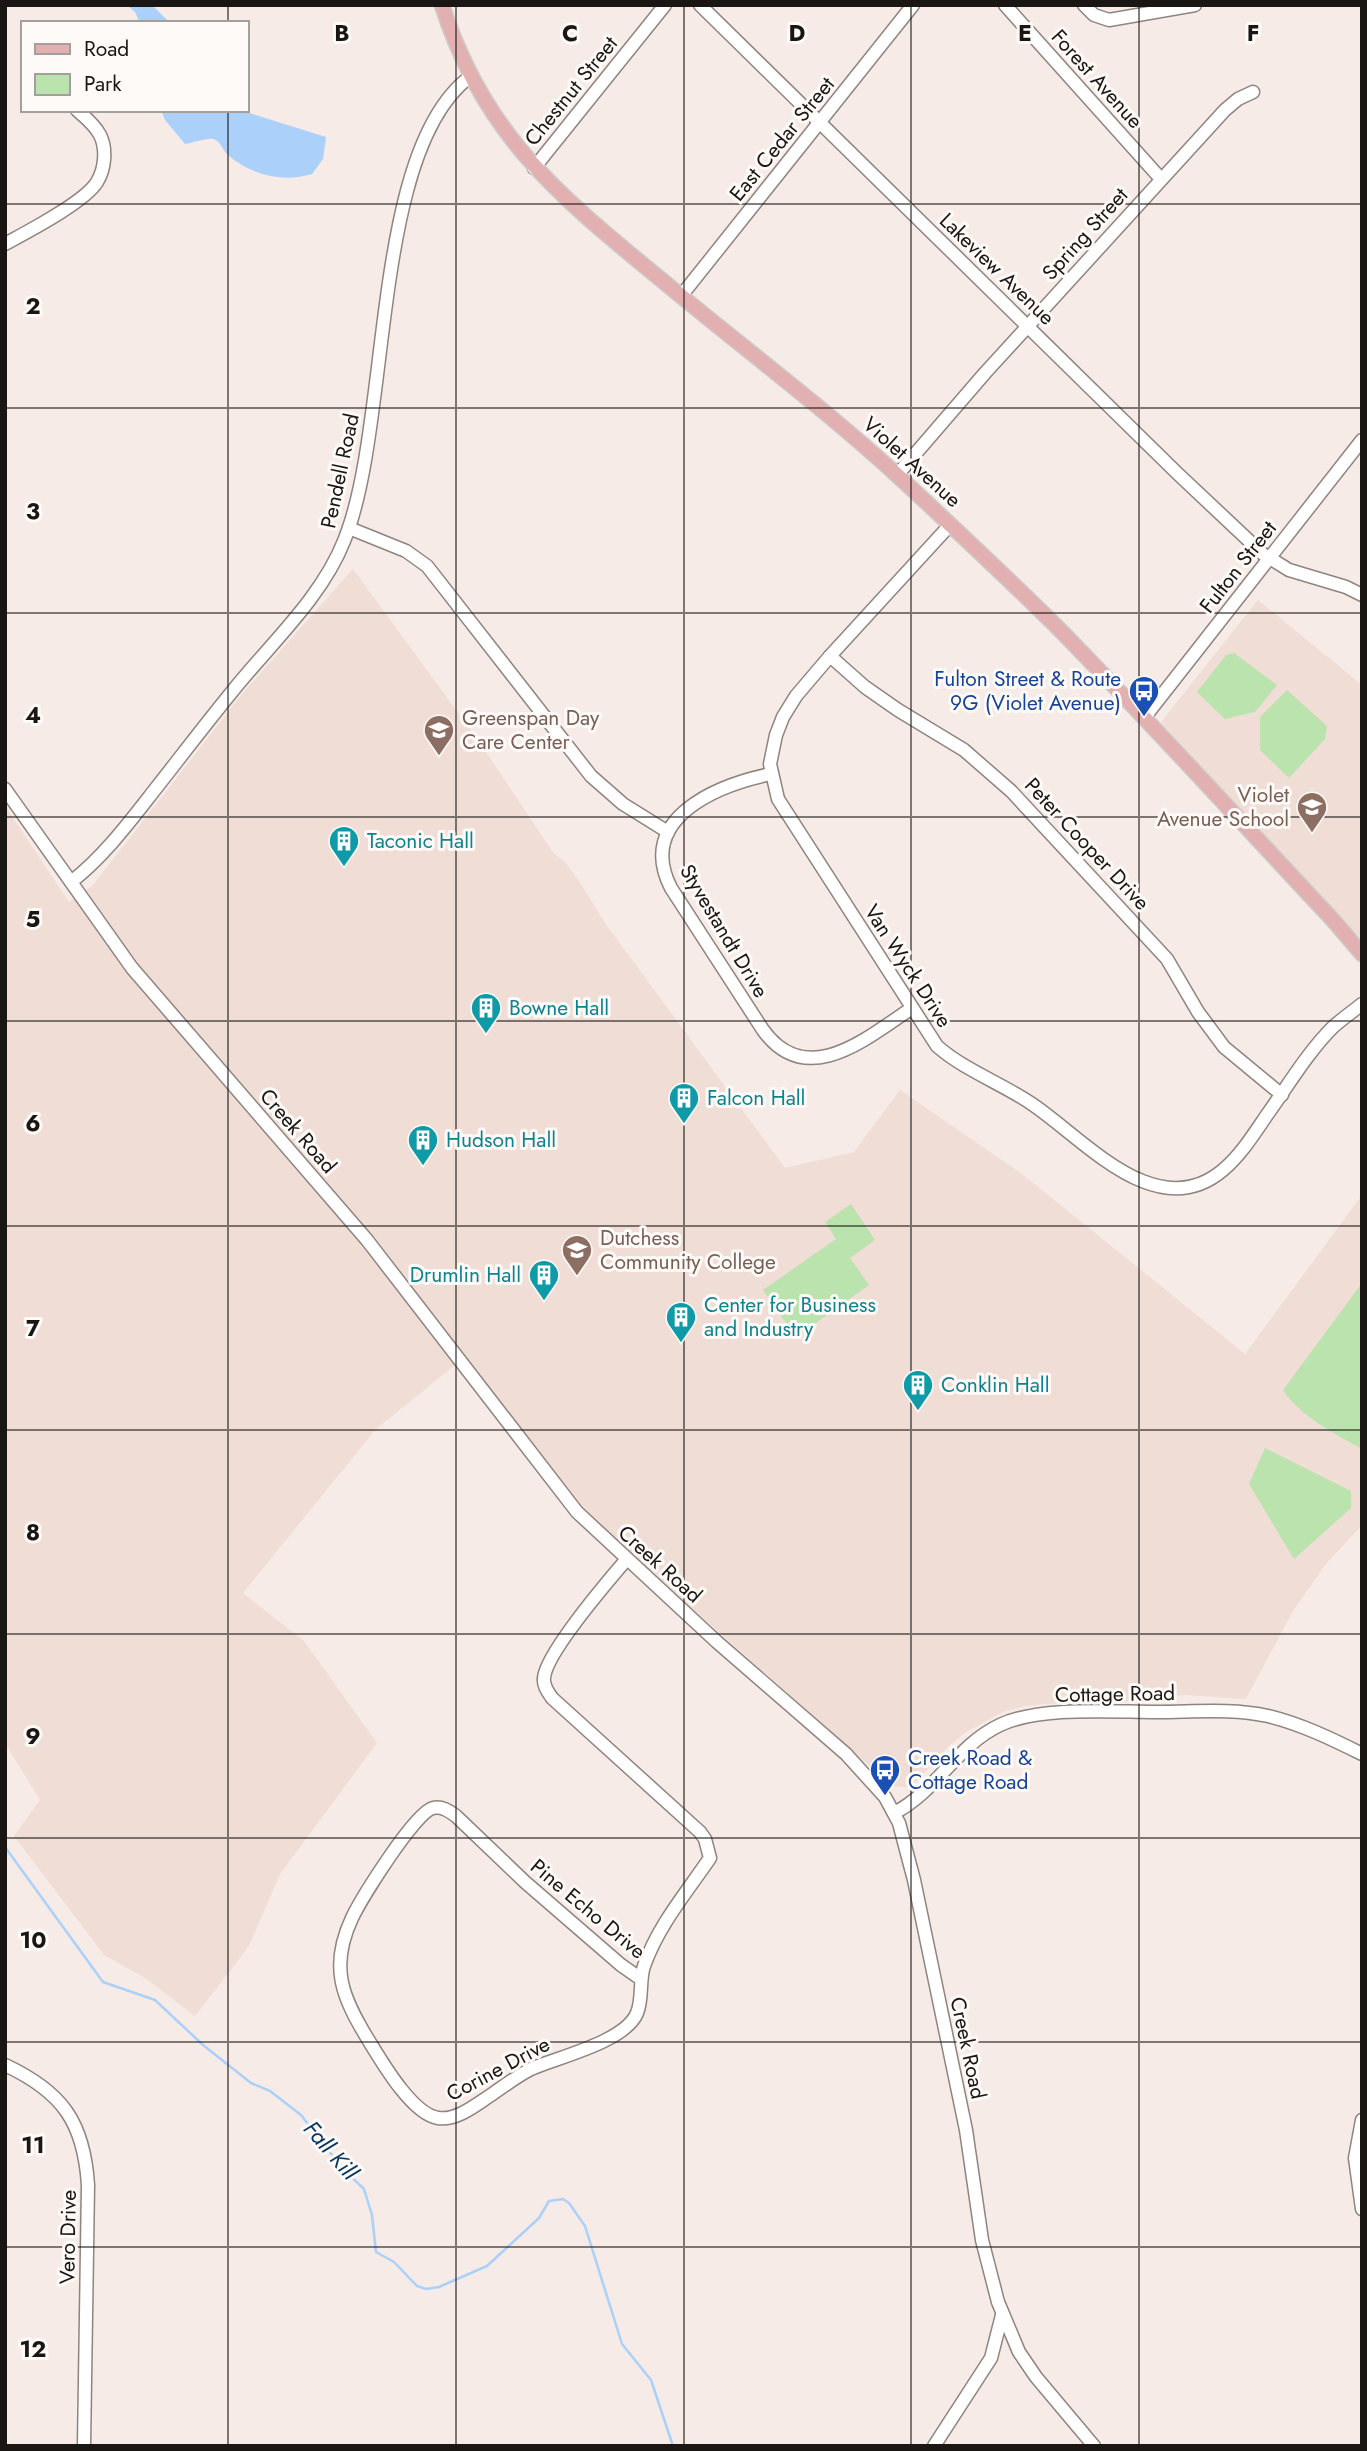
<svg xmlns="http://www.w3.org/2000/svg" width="1367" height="2451" viewBox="0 0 1367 2451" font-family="Jost,sans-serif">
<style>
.built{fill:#f0ddd5}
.green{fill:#bae3ad}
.water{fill:#abd1fb}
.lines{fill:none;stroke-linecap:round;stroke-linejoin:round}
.stream{stroke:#abd1fb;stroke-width:2.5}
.minor-casing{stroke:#8e8480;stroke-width:15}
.major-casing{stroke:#cccccb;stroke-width:17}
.minor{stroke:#fff;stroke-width:12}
.major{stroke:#e2b0b0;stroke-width:14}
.grid{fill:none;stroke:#191614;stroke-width:2;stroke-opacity:0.55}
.labels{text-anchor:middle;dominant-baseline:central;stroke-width:6;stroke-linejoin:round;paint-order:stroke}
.street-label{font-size:21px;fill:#191614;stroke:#fefaf8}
.transit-label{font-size:21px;fill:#164399;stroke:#fefaf8;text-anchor:end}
.education-label{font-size:21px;fill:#785e54;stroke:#fefaf8;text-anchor:start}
.culture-label{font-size:21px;fill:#0d838f;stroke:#fefaf8;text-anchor:start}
.water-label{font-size:23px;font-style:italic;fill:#073862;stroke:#fefaf8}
.grid-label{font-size:23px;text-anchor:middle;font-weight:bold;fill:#191614;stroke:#fefaf8;stroke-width:6;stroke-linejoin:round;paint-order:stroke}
</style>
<rect width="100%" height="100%" fill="#f6ebe6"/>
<g class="built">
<polygon points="353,569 478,740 554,854 564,861 579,881 605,923 785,1168 854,1152 900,1090 1022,1174 1245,1354 1362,1195 1362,1525 1325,1565 1293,1611 1246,1699 1184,1695 1112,1703 1045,1704 1025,1706 1003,1712 966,1732 949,1746 915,1783 907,1787 896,1787 877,1773 603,1529 568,1491 465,1357 376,1429 243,1593 304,1641 377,1743 280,1874 249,1946 195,2016 145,1978 104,1955 14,1836 40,1800 5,1743 5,806 69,902 93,885 242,694"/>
<polygon points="1258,600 1362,685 1362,946 1161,722"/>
</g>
<g class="green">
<polygon points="1234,653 1277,685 1255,712 1225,719 1197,692 1226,655"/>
<polygon points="1287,690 1327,726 1325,739 1289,778 1260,750 1260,717"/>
<polygon points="851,1204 875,1240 850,1258 869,1285 796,1337 763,1290 836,1239 825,1222"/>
<path d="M1362 1283V1449C1334 1433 1301 1417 1283 1390Z"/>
<polygon points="1265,1448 1351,1491 1351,1508 1294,1559 1249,1484"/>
</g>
<g class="water">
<polygon points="127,5 152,5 170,23 140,23 135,12"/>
<path d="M161 110H240L326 137 323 159 312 174C283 183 251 175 228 155 222 150 221 141 213 139 206 138 193 143 185 144L165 120Z"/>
</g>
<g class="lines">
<polyline class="stream" points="5,1847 103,1982 155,2000 203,2045 251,2083 270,2091 301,2115 343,2169 364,2189 372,2215 376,2252 394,2262 417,2286 426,2289 439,2287 487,2266 539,2218 549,2201 563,2199 569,2203 585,2226 622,2344 651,2380 673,2446"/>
<g class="minor-casing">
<g id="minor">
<polyline points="700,5 1177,473 1263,554 1289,570 1346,587 1362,595"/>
<polyline points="1005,5 1161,179"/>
<polyline points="1084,5 1094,15 1109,20 1195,5"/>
<polyline points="534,168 665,5"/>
<path d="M5 244C27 232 85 202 97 182 105 169 107 149 100 135 95 125 85 117 77 110"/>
<polyline points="681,296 913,5"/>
<polyline points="897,475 985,373 1225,110 1238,99 1253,92"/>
<path d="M950 525 830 656 796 696 783 717 776 735 770 764 778 799 937 1046C964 1070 1001 1083 1032 1104 1084 1139 1157 1226 1223 1170 1242 1154 1255 1132 1269 1112 1289 1084 1308 1052 1333 1027 1342 1019 1352 1012 1362 1004"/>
<polyline points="349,528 406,551 427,566 591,776 623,804 668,832"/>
<polyline points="830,656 865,687 898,710 964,750 1011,791 1167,959 1198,1012 1224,1047 1282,1095"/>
<polyline points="1144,718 1362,440"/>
<path d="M771 774C718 785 635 818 671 888L763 1030C807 1091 868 1037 912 1008"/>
<polyline points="5,789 132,968 367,1240 577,1512 717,1642 846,1754 885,1797 899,1823 914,1880 966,2130 982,2240 998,2302 1019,2352 1036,2377 1094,2446"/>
<path d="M71 882C103 857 128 824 153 792 179 759 204 726 231 693 269 645 321 599 344 541 392 424 370 149 471 76"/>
<path d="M626 1560C608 1581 546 1653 544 1678 543 1686 548 1692 552 1698L700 1832 705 1839 710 1858C686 1893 658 1926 644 1966 639 1981 643 1999 637 2013 625 2042 558 2057 531 2069 517 2076 504 2086 491 2095 477 2104 457 2121 438 2118 412 2114 382 2062 369 2041 342 1997 329 1967 352 1918 361 1899 415 1812 433 1808 442 1806 449 1811 456 1816L525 1882 621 1965 641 1979"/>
<path d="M894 1813C936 1792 957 1745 1000 1725 1040 1706 1112 1712 1157 1712 1194 1712 1232 1708 1268 1716 1301 1724 1332 1739 1362 1754"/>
<path d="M5 2065C63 2092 84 2123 88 2185L84 2446"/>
<polyline points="1362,2120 1355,2158 1362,2209"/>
<polyline points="934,2446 991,2358 1002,2315"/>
</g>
</g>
<g class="major-casing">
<path id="major" d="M442 5C484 137 562 198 664 282 742 347 824 408 898 476 953 527 1009 579 1062 632 1154 726 1242 823 1332 919L1362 954"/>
</g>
<use href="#minor" class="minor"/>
<use href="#major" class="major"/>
</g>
<path class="grid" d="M228 5V23M456 5V2446M684 5V2446M911 5V2446M1139 5V2446M228 110V2446M5 204H1362M5 408H1362M5 613H1362M5 817H1362M5 1021H1362M5 1226H1362M5 1430H1362M5 1634H1362M5 1838H1362M5 2042H1362M5 2247H1362"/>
<defs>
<g id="bus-pin" transform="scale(1.575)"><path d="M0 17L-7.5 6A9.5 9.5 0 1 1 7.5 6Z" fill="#1a4fb4" stroke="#fefaf8"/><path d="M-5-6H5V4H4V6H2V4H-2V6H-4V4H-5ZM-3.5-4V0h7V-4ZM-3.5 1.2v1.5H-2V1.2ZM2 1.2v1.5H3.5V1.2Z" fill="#fff"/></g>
<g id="school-pin" transform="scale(1.575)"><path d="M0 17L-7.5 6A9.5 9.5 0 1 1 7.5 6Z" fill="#8d6e63" stroke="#fefaf8"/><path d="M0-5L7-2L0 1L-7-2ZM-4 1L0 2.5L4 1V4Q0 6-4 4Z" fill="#fff"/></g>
<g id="building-pin" transform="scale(1.575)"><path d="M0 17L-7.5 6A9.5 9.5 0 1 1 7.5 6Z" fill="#0f9aa8" stroke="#fefaf8"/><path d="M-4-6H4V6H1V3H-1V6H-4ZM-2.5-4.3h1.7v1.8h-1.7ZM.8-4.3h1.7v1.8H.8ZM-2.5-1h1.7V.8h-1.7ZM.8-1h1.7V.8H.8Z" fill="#fff"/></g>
<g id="university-pin" transform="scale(1.575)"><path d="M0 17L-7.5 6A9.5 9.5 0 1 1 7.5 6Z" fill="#8d6e63" stroke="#fefaf8"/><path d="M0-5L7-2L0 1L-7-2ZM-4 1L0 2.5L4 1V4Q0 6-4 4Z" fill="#fff"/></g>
</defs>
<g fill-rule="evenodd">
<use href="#bus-pin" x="1144" y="691"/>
<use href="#school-pin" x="439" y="730"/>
<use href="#school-pin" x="1312" y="807"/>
<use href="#building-pin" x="344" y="841"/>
<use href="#building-pin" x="486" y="1008"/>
<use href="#building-pin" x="684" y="1098"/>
<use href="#building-pin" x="423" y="1140"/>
<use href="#university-pin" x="577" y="1250"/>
<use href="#building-pin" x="544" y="1275"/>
<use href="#building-pin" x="681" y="1317"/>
<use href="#building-pin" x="918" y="1385"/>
<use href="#bus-pin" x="885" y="1770"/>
</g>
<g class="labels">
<g class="street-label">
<text transform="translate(1097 79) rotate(48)">Forest Avenue</text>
<text transform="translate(571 91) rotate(-51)">Chestnut Street</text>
<text transform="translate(782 139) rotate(-51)">East Cedar Street</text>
<text transform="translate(1085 234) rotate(-48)">Spring Street</text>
<text transform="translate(997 269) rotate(44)">Lakeview Avenue</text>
<text transform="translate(912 462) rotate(42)">Violet Avenue</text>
<text transform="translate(340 471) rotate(-78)">Pendell Road</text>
<text transform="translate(1238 567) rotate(-52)">Fulton Street</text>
<text transform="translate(1087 844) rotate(47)">Peter Cooper Drive</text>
<text transform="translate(724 931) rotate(59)">Styvestandt Drive</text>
<text transform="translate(908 966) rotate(57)">Van Wyck Drive</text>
<text transform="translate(298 1131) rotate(49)">Creek Road</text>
<text transform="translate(660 1564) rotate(42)">Creek Road</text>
<text transform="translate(1115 1694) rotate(-1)">Cottage Road</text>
<text transform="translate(588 1909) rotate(40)">Pine Echo Drive</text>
<text transform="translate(968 2048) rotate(78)">Creek Road</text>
<text transform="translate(498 2069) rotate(-28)">Corine Drive</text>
<text transform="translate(68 2237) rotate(-89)">Vero Drive</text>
</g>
<g class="transit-label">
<text x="1121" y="679">Fulton Street &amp; Route<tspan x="1121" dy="24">9G (Violet Avenue)</tspan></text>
<text x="908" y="1758" text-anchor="start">Creek Road &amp;<tspan x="908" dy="24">Cottage Road</tspan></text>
</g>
<g class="education-label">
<text x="462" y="718">Greenspan Day<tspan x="462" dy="24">Care Center</tspan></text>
<text x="1289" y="795" text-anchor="end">Violet<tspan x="1289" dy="24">Avenue School</tspan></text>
<text x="600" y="1238">Dutchess<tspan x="600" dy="24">Community College</tspan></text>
</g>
<g class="culture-label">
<text x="367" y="841">Taconic Hall</text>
<text x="509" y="1008">Bowne Hall</text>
<text x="707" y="1098">Falcon Hall</text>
<text x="446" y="1140">Hudson Hall</text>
<text x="521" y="1275" text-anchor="end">Drumlin Hall</text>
<text x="704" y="1305">Center for Business<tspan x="704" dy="24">and Industry</tspan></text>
<text x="941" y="1385">Conklin Hall</text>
</g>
<g class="water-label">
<text transform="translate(331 2150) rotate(49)">Fall Kill</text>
</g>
</g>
<g class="grid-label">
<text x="342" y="41">B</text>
<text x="570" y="41">C</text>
<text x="797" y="41">D</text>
<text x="1025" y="41">E</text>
<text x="1253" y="41">F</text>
<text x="33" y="314">2</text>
<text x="33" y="519">3</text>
<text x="33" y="723">4</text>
<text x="33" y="927">5</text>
<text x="33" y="1131">6</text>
<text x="33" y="1336">7</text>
<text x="33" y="1540">8</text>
<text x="33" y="1744">9</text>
<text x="33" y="1948">10</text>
<text x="33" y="2153">11</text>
<text x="33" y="2357">12</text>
</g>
<rect width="1367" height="2451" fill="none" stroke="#191614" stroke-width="14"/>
<rect x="21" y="21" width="228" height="91" fill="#fefaf8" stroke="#a29f9d" stroke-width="2"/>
<rect x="35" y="44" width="35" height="10" fill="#e2b0b0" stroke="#a29f9d" stroke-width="2"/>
<text x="84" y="56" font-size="21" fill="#191614">Road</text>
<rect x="35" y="74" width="35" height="21" fill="#bae3ad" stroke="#a29f9d" stroke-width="2"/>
<text x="84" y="91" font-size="21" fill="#191614">Park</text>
</svg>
